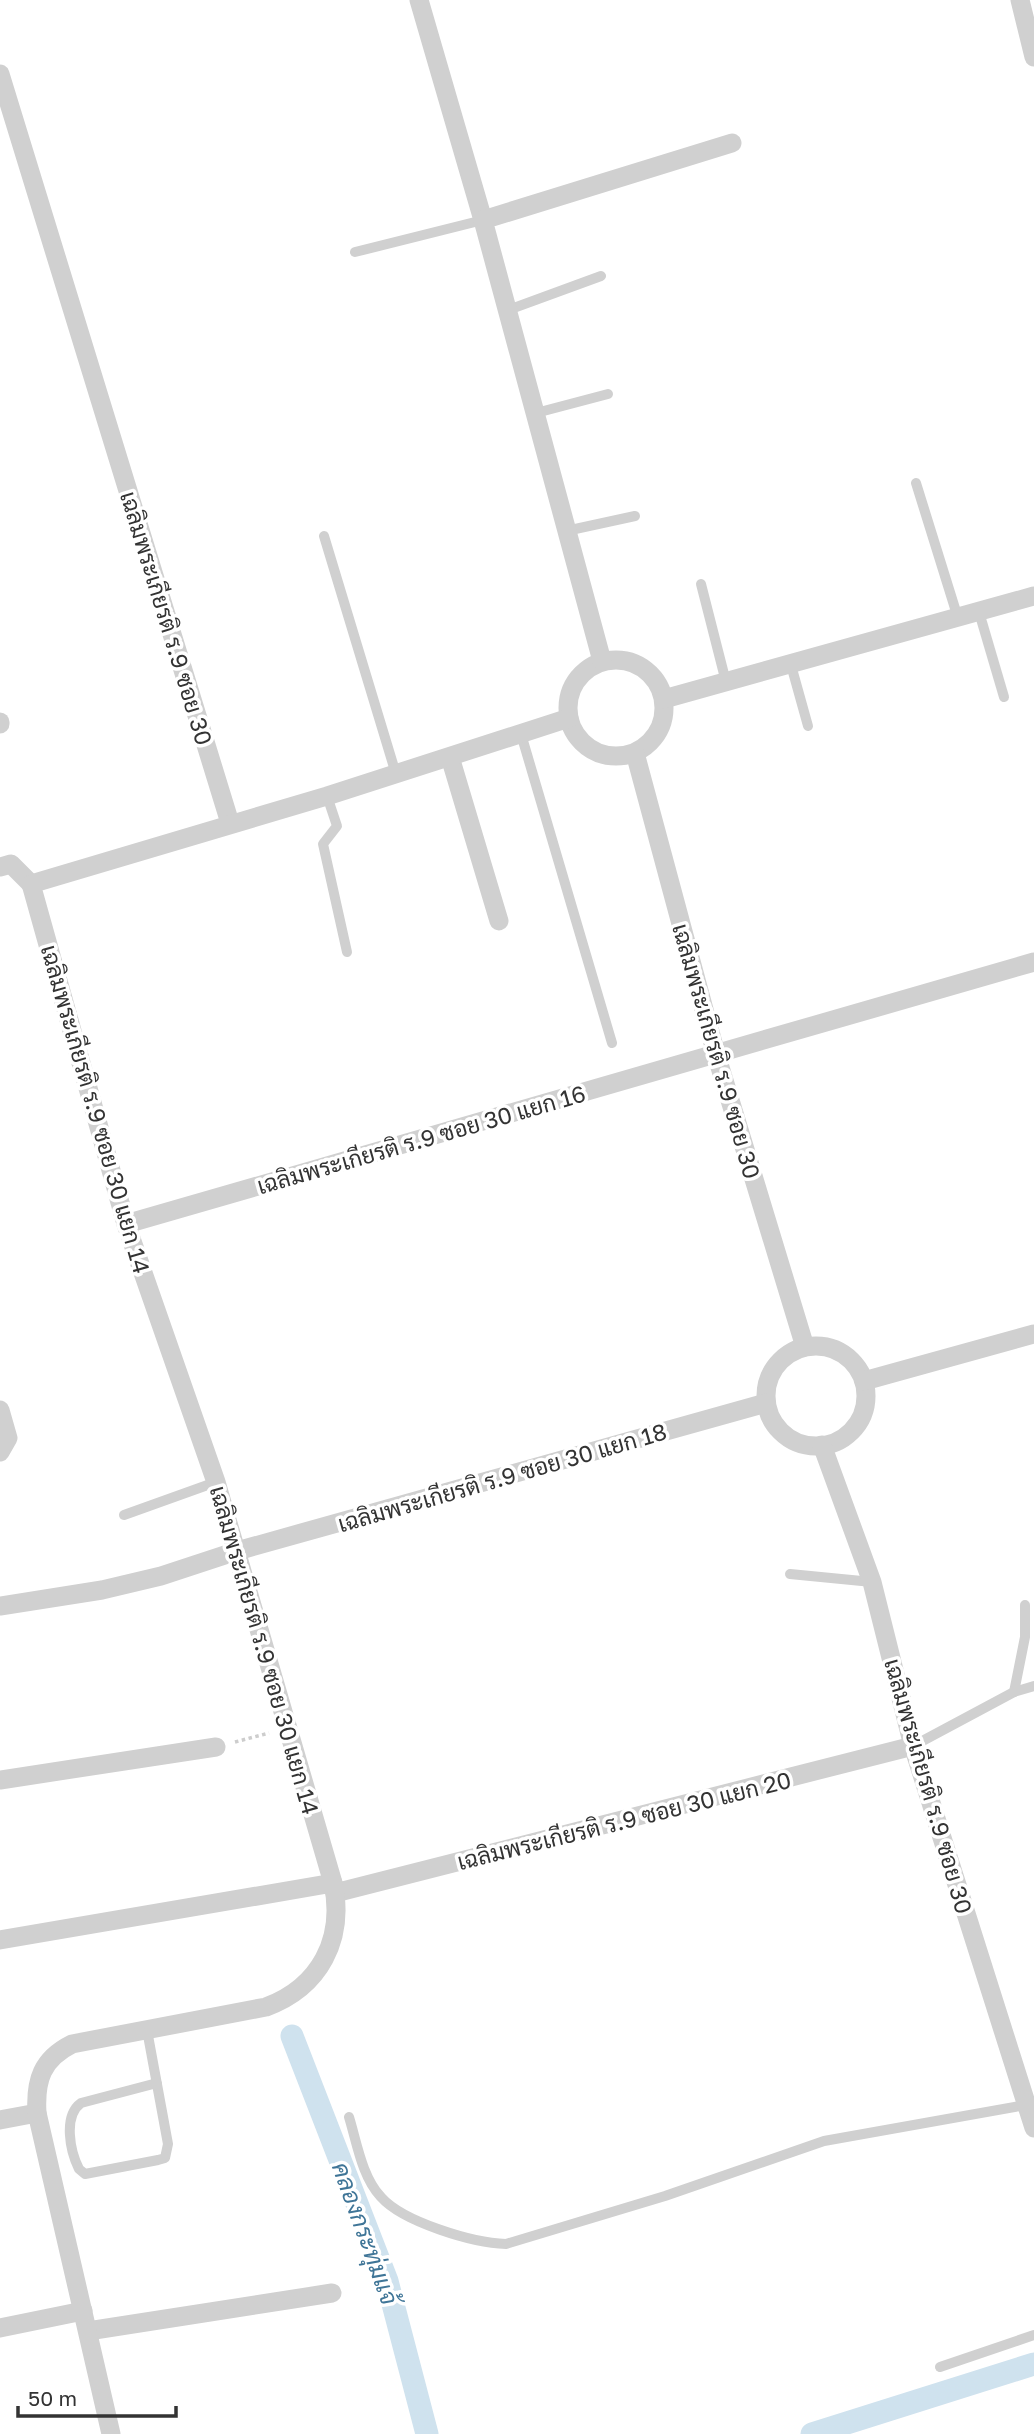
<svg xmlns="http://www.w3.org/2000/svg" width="1034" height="2434" viewBox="0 0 1034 2434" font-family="'Golos Text',Sarabun,sans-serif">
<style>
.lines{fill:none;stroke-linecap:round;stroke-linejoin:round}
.canal{stroke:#cfe2ee;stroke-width:23}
.path{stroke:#cdcdcd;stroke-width:3.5;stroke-dasharray:3.5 3.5;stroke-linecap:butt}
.service{stroke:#d0d0d0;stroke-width:10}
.minor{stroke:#d0d0d0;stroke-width:19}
.labels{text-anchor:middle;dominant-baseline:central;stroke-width:7;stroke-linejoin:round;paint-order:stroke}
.street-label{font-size:23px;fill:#333;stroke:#fff}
.water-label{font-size:24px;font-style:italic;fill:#3f7597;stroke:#fff}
</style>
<rect width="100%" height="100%" fill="#fff"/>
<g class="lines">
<g class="canal">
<polyline points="292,2036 387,2281 427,2434"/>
<polyline points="812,2434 1034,2364"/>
</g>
<polyline class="path" points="235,1742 269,1733"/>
<g class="service">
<polyline points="355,252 483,220"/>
<polyline points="508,310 601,276"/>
<polyline points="536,413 608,394"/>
<polyline points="916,483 958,618"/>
<polyline points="566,531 635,516"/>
<polyline points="324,536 396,774"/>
<polyline points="701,584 726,682"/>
<polyline points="979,612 1004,697"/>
<polyline points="791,665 808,726"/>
<polyline points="521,734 612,1043"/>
<polyline points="327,796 337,826 323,844 347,952"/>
<polyline points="124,1515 216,1482"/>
<polyline points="790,1574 872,1582"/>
<polyline points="1014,1692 1025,1637 1025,1605"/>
<polyline points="913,1746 1014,1692 1034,1686"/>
<path d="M147 2030 168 2144 165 2158 158 2160 85 2174 79 2169C70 2151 63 2116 81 2103L157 2083"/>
<path d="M349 2117C357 2143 362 2177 381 2197 403 2222 473 2243 506 2244L665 2196 824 2141 1026 2105"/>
<polyline points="940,2367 1034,2335"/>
</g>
<g class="minor">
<polyline points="419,0 483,220"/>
<polyline points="1020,0 1034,57"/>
<polyline points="0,74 230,823"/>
<circle cx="616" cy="708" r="48"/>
<polyline points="602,661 483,220 732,143"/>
<polyline points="664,699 1034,596"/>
<polyline points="0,722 0,724"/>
<polyline points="635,753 716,1054 805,1347"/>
<polyline points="450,757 499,921"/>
<polyline points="0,867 11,864 31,884"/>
<polyline points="126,1224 1034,962"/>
<circle cx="816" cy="1396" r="50"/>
<polyline points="864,1381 1034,1334"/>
<polyline points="0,1410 8,1438 0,1452"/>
<polyline points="822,1445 872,1582 913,1746 1034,2128"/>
<polyline points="0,1606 102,1590 161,1576 237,1551 766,1403"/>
<polyline points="0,1780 216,1747"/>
<polyline points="335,1893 913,1746"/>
<polyline points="0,1940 333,1883"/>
<polyline points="0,2120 37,2113"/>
<polyline points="0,2328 83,2311"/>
<polyline points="88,2331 332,2293"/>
<path d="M111 2434 37 2113C35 2080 42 2059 72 2044L266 2007C320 1987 345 1939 333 1883L216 1482 126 1224 31 884 327 796 569 718"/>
</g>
</g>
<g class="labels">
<g class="street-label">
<text transform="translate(167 618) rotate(73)">เฉลิมพระเกียรติ ร.9 ซอย 30</text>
<text transform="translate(717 1051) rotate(74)">เฉลิมพระเกียรติ ร.9 ซอย 30</text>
<text transform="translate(96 1109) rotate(74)">เฉลิมพระเกียรติ ร.9 ซอย 30 แยก 14</text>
<text transform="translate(421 1139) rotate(-16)">เฉลิมพระเกียรติ ร.9 ซอย 30 แยก 16</text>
<text transform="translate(502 1477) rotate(-16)">เฉลิมพระเกียรติ ร.9 ซอย 30 แยก 18</text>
<text transform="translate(265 1650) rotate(74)">เฉลิมพระเกียรติ ร.9 ซอย 30 แยก 14</text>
<text transform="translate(929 1786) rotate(74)">เฉลิมพระเกียรติ ร.9 ซอย 30</text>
<text transform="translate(624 1820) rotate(-14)">เฉลิมพระเกียรติ ร.9 ซอย 30 แยก 20</text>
</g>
<g class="water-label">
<text transform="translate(366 2233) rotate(70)">คลองกระทุ่มแจ้</text>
</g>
</g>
<path d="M18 2406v10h158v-10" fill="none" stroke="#333333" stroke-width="3.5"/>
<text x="28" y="2406" font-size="21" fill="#333333" stroke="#ffffff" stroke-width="5" paint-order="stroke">50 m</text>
</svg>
